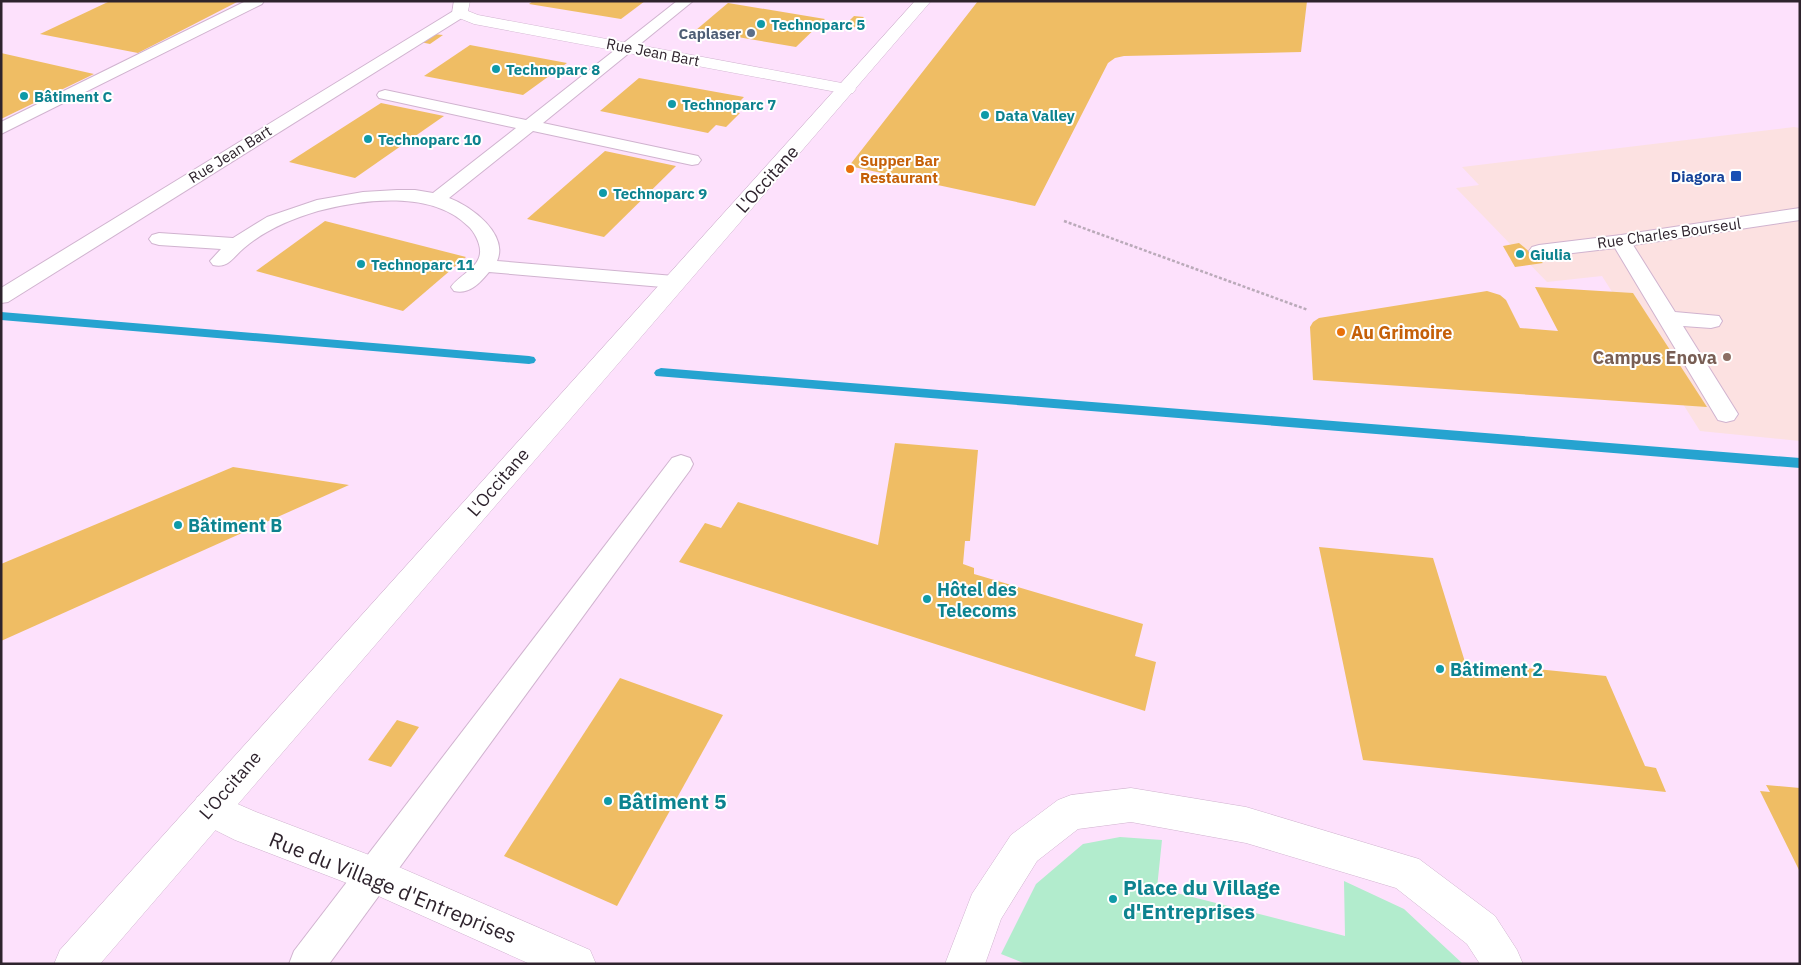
<svg xmlns="http://www.w3.org/2000/svg" width="1801" height="965" viewBox="0 0 1801 965" font-family="'IBM Plex Sans',sans-serif">
<style>
.built{fill:#fde1fc}
.education{fill:#fce1e1}
.green{fill:#b2eccd}
.lines{fill:none;stroke-linecap:round;stroke-linejoin:round}
.stream{fill:#26a3d0;fill-rule:evenodd}
.building{fill:#efbd64}
.service-casing{stroke:#d0b3cf;stroke-width:2}
.minor-casing{stroke:#d0b3cf;stroke-width:1}
.tertiary-casing{stroke:#d0b3cf;stroke-width:1}
.path{stroke:#baaab9;stroke-width:2.5;stroke-dasharray:3 2;stroke-linecap:butt}
.service{fill:#fff;fill-rule:evenodd}
.minor{fill:#fff;fill-rule:evenodd}
.tertiary{fill:#fff;fill-rule:evenodd}
.culture-dot{fill:#0f9aa8;stroke:#fff;stroke-width:2}
.service-dot{fill:#5c6f8a;stroke:#fff;stroke-width:2}
.food-dot{fill:#e8710a;stroke:#fff;stroke-width:2}
.transit-dot{fill:#1a4fb4;stroke:#fff;stroke-width:2}
.education-dot{fill:#8d6e63;stroke:#fff;stroke-width:2}
.labels{text-anchor:middle;dominant-baseline:central;stroke-width:4;stroke-linejoin:round;paint-order:stroke}
.far-culture-label{font-size:15px;font-weight:bold;fill:#0d838f;stroke:#fff;text-anchor:start}
.far-service-label{font-size:15px;font-weight:bold;fill:#4e5e75;stroke:#fff;text-anchor:end}
.far-street-label{font-size:15px;fill:#2e232d;stroke:#fff}
.far-food-label{font-size:15px;font-weight:bold;fill:#c56008;stroke:#fff;text-anchor:start}
.far-transit-label{font-size:15px;font-weight:bold;fill:#164399;stroke:#fff;text-anchor:end}
.street-label{font-size:18px;fill:#2e232d;stroke:#fff}
.food-label{font-size:18px;font-weight:bold;fill:#c56008;stroke:#fff;text-anchor:start}
.education-label{font-size:18px;font-weight:bold;fill:#785e54;stroke:#fff;text-anchor:end}
.culture-label{font-size:18px;font-weight:bold;fill:#0d838f;stroke:#fff;text-anchor:start}
.near-culture-label{font-size:21px;font-weight:bold;fill:#0d838f;stroke:#fff;text-anchor:start}
.near-street-label{font-size:21px;fill:#2e232d;stroke:#fff}
</style>
<rect width="100%" height="100%" fill="#feecfd"/>
<rect class="built" x="1" y="1" width="1799" height="963"/>
<polygon class="education" points="1794,127 1800,128 1800,441 1700,431 1602,276 1547,282 1456,188 1479,185 1462,167"/>
<polygon class="green" points="1120,837 1162,840 1157,888 1345,936 1344,881 1404,909 1463,964 1026,964 1001,954 1036,884 1083,844"/>
<g class="lines">
<g class="stream">
<polygon points="1,312 529,356 534,357 536,360 534,363 529,364 1,320"/>
<polygon points="661,368 1800,458 1800,468 656,376 654,373 656,370"/>
</g>
</g>
<g class="building">
<polygon points="110,1 239,1 138,53 40,34"/>
<polygon points="533,1 645,1 621,19 529,4"/>
<polygon points="978,1 1307,1 1301,52 1124,56 1115,58 1108,63 1035,206 849,166"/>
<polygon points="728,3 825,19 796,47 696,30"/>
<polygon points="854,16 864,17 853,29 843,27"/>
<polygon points="433,34 443,35 430,44 420,42"/>
<polygon points="470,45 567,63 523,95 424,76"/>
<polygon points="1,53 94,74 1,119"/>
<polygon points="639,78 744,97 730,111 740,113 726,127 716,125 708,133 600,111"/>
<polygon points="381,103 444,116 355,178 289,162"/>
<polygon points="605,151 676,166 604,237 527,219"/>
<polygon points="325,221 466,257 403,311 256,271"/>
<polygon points="1519,243 1543,263 1515,267 1503,246"/>
<polygon points="1535,287 1633,293 1707,407 1313,380 1310,327 1313,322 1319,318 1487,291 1500,295 1506,300 1520,328 1558,331"/>
<polygon points="895,443 978,450 970,541 965,541 963,564 974,568 974,574 1143,624 1135,656 1156,662 1145,711 679,562 705,523 721,528 738,502 878,545"/>
<polygon points="233,467 349,485 1,641 1,564"/>
<polygon points="1319,547 1433,558 1465,662 1606,676 1645,766 1656,768 1666,792 1363,760"/>
<polygon points="620,678 723,715 617,906 504,856"/>
<polygon points="397,720 419,727 391,767 368,760"/>
<polygon points="1766,785 1800,788 1800,872 1760,791 1770,792"/>
</g>
<g class="lines">
<g class="service-casing">
<g id="service">
<polygon points="246,1 264,1 262,4 1,134 1,122"/>
<path d="M677 1H693L543 123 698 156 701 160 698 164 692 165 533 131 449 198C471 206 509 234 497 261L674 276 681 278 684 282 681 286 674 288 489 272C480 283 469 295 454 291L451 287C458 276 479 268 480 253 481 244 474 231 468 226 432 190 363 199 318 211 291 219 265 230 244 248 233 257 228 269 213 265L210 261 221 249 159 245 152 243 149 239 152 235 159 233 233 238 267 217 317 200 363 192 397 190H415L433 193 516 128 379 98 377 95 379 92 385 90 526 120Z"/>
<polygon points="460,9 465,10 467,13 465,16 8,302 1,303 1,288 455,10"/>
<polygon points="1800,208 1800,220 1633,245 1675,312 1719,316 1722,321 1719,326 1711,328 1683,326 1738,414 1734,420 1726,422 1718,420 1615,248 1539,257 1532,255 1529,251 1532,247 1539,245 1621,235"/>
<polygon points="681,455 690,458 693,464 690,470 329,964 289,964 294,951 672,458"/>
</g>
</g>
<g class="minor-casing">
<g id="minor">
<polygon points="454,1 470,1 468,11 478,15 847,84 853,85 856,89 853,93 847,94 474,24 454,16 452,13"/>
<polygon points="1131,788 1246,807 1419,859 1495,916 1517,950 1523,964 1480,964 1467,944 1396,888 1246,843 1131,822 1078,829 1037,861 1001,919 985,964 945,964 972,894 1011,835 1058,800 1071,795"/>
<polygon points="210,792 256,812 385,861 590,950 596,964 530,964 365,890 235,840 197,821 192,809 197,797"/>
</g>
</g>
<g class="tertiary-casing">
<polygon id="tertiary" points="915,1 931,1 100,964 54,964 60,950"/>
</g>
<polyline class="path" points="1064,221 1308,310"/>
<use href="#service" class="service"/>
<use href="#minor" class="minor"/>
<use href="#tertiary" class="tertiary"/>
</g>
<g class="culture-dot">
<circle cx="761" cy="24" r="5"/>
<circle cx="496" cy="69" r="5"/>
<circle cx="24" cy="96" r="5"/>
<circle cx="672" cy="104" r="5"/>
<circle cx="985" cy="115" r="5"/>
<circle cx="368" cy="139" r="5"/>
<circle cx="603" cy="193" r="5"/>
<circle cx="1520" cy="254" r="5"/>
<circle cx="361" cy="264" r="5"/>
<circle cx="178" cy="525" r="5"/>
<circle cx="927" cy="599" r="5"/>
<circle cx="1440" cy="669" r="5"/>
<circle cx="608" cy="801" r="5"/>
<circle cx="1113" cy="899" r="5"/>
</g>
<circle class="service-dot" cx="751" cy="33" r="5"/>
<g class="food-dot">
<circle cx="850" cy="169" r="5"/>
<circle cx="1341" cy="332" r="5"/>
</g>
<rect class="transit-dot" x="1730" y="170" width="12" height="12" rx="2.5"/>
<circle class="education-dot" cx="1727" cy="357" r="5"/>
<g class="labels">
<g class="far-culture-label">
<text x="771" y="24">Technoparc 5</text>
<text x="506" y="69">Technoparc 8</text>
<text x="34" y="96">Bâtiment C</text>
<text x="682" y="104">Technoparc 7</text>
<text x="995" y="115">Data Valley</text>
<text x="378" y="139">Technoparc 10</text>
<text x="613" y="193">Technoparc 9</text>
<text x="1530" y="254">Giulia</text>
<text x="371" y="264">Technoparc 11</text>
</g>
<g class="far-service-label">
<text x="741" y="33">Caplaser</text>
</g>
<g class="far-street-label">
<text transform="translate(653 52) rotate(11)">Rue Jean Bart</text>
<text transform="translate(230 154) rotate(-32)">Rue Jean Bart</text>
<text transform="translate(1669 233) rotate(-8)">Rue Charles Bourseul</text>
</g>
<g class="far-food-label">
<text x="860" y="160">Supper Bar<tspan x="860" dy="17">Restaurant</tspan></text>
</g>
<g class="far-transit-label">
<text x="1725" y="176">Diagora</text>
</g>
<g class="street-label">
<text transform="translate(767 179) rotate(-48)">L'Occitane</text>
<text transform="translate(498 482) rotate(-49)">L'Occitane</text>
<text transform="translate(230 785) rotate(-49)">L'Occitane</text>
</g>
<g class="food-label">
<text x="1351" y="332">Au Grimoire</text>
</g>
<g class="education-label">
<text x="1717" y="357">Campus Enova</text>
</g>
<g class="culture-label">
<text x="188" y="525">Bâtiment B</text>
<text x="937" y="589">Hôtel des<tspan x="937" dy="21">Telecoms</tspan></text>
<text x="1450" y="669">Bâtiment 2</text>
</g>
<g class="near-culture-label">
<text x="618" y="801">Bâtiment 5</text>
<text x="1123" y="887">Place du Village<tspan x="1123" dy="24">d'Entreprises</tspan></text>
</g>
<g class="near-street-label">
<text transform="translate(393 887) rotate(22)">Rue du Village d'Entreprises</text>
</g>
</g>
<rect width="1801" height="965" fill="none" stroke="#2e232d" stroke-width="5"/>
</svg>
